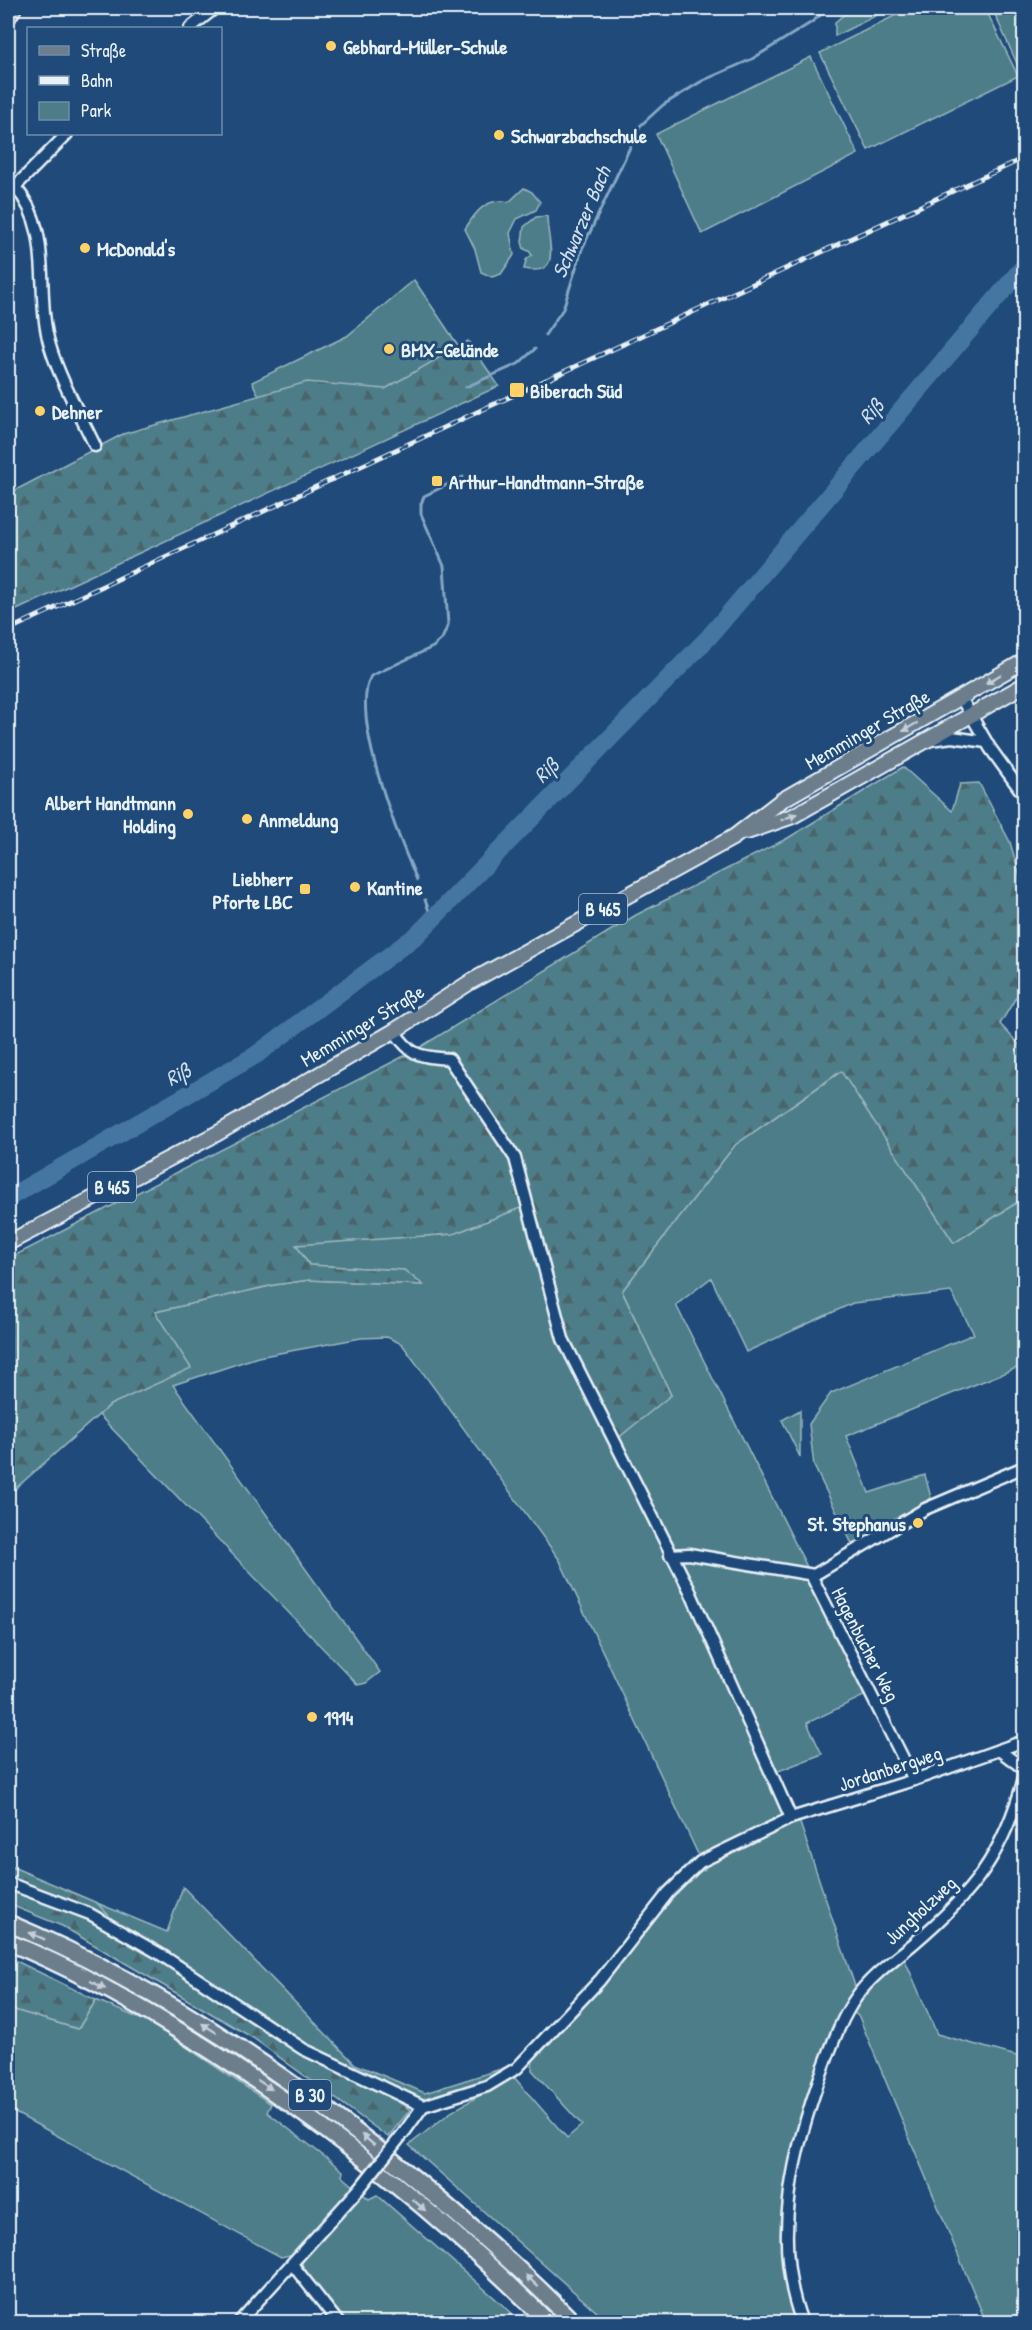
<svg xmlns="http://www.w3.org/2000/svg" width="1032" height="2330" viewBox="0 0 1032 2330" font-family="'Patrick Hand',sans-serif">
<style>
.green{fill:#4e7d88;stroke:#9bb7c0;stroke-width:1.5}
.forest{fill:url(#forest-firs);stroke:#9bb7c0;stroke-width:1.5}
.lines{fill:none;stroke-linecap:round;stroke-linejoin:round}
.stream{stroke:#86a7c4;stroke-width:3}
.river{stroke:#4576a2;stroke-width:18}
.minor-casing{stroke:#e8f1f8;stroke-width:15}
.major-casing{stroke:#e8f1f8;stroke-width:18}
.highway-casing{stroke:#e8f1f8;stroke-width:20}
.minor{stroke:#1f4a7a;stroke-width:10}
.major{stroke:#6c7d8c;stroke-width:14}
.highway{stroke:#6c7d8c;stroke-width:15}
.rail-casing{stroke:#e8f1f8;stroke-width:5}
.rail{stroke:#1f4a7a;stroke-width:3;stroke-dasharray:9;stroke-linecap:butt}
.minor-bridge-casing{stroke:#e8f1f8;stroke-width:15;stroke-linecap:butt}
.minor-bridge{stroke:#1f4a7a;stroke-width:10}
.oneway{fill:#c3ced8}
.poi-dot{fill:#ffd166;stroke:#1f4a7a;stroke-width:2}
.labels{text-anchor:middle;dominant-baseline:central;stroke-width:6;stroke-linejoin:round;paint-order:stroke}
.shield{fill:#1f4a7a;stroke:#acbfd2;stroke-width:1.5}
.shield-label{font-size:18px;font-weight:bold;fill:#e8f1f8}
.poi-label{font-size:20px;font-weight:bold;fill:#e8f1f8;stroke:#1f4a7a;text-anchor:start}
.street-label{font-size:20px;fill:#e8f1f8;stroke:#1f4a7a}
.water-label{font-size:21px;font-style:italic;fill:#d0dfeb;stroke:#1f4a7a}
</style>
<defs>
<pattern id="forest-firs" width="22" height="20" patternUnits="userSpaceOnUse" patternTransform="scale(1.5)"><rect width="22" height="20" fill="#4e7d88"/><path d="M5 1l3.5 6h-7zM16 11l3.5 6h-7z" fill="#4a656c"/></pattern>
</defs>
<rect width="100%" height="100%" fill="#1f4a7a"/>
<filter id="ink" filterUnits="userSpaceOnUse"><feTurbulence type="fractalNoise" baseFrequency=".0167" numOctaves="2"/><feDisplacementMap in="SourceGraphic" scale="12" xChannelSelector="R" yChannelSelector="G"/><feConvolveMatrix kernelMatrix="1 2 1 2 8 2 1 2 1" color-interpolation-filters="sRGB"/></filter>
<g filter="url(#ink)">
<g class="green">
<polygon points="852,8 891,8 835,36 835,22"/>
<polygon points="910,8 985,8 1018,76 868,150 820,53"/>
<polygon points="992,8 1013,8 1024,24 1024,79"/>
<polygon points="811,57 858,154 702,234 656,134"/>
<path d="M524 188 532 192 540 202 536 210 517 219 510 233 514 255 501 274 492 277 481 272 475 249 465 229C476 211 487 197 509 202Z"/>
<path d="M547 216C547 242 564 277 524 269L526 260 532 255 529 251 524 249 522 242 524 227 536 217Z"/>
<polygon points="414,280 470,363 360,415 261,400 252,382 347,336"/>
<polygon points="842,1071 954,1243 1024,1198 1024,1365 846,1436 869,1493 925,1475 931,1498 853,1546 814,1466 809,1424 831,1393 974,1334 951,1292 853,1303 746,1352 711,1278 676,1305 870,1693 807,1723 822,1754 768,1775 799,1820 859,1998 902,1953 937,2034 1024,2058 1024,2322 986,2322 859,2017 847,2007 800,2126 785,2278 798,2322 608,2322 409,2145 451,2112 513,2076 567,2138 582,2125 532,2070 533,2057 656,1913 690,1877 705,1869 559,1559 402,1344 387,1337 361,1338 258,1357 173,1385 380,1672 366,1683 358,1685 99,1415 110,1405 155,1312 274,1285 309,1280 422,1285 404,1270 309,1265 296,1244 453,1234 534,1203 569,1340 671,1395 622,1291 735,1145"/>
<polygon points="800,1410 800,1457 782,1420"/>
<polygon points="183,1887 355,2064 425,2093 507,2067 533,2049 514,2065 486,2081 423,2102 331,2060 327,2067 162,1948 134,1943 97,1903 167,1932"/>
<polygon points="96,2000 152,2024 271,2104 267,2112 343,2171 342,2176 369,2199 377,2195 522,2322 341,2322 303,2273 302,2259 294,2254 281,2257 8,2109 8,2008 78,2029"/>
</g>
<g class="forest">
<polygon points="468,341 499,386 8,614 8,494 123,434 307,382 385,389"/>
<polygon points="903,767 952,811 960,784 979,783 1010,842 1024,890 1021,989 1000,1024 1024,1050 1024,1198 954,1243 841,1071 735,1145 622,1291 671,1395 617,1439 569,1340 533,1203 453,1234 296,1245 309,1265 404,1270 423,1285 309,1280 274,1285 155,1312 191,1368 110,1405 8,1495 8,1259 414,1051 636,915 788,838"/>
<polygon points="8,1865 97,1903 134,1943 162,1948 327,2067 394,2099 410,2110 388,2137 253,2038 62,1926 8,1904"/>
<polygon points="8,1957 96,2000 78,2029 8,2008"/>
</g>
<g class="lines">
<g class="stream">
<polyline points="545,335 563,309 582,249 640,126 663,105 702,81 752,59 812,22 829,8"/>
<polyline points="466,387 518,364 535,349"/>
<path d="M417 880C399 839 349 716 371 676L433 647 442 639 448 625 444 566 421 514V504L424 496 463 477"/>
<polyline points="425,900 432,919"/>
</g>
<polyline class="river" points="8,1198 256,1055 417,935 708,638 1024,266"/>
<g class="minor-casing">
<g id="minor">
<polyline points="190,28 215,8"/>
<path d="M15 187C55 232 34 293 50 346 60 380 80 414 95 446"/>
<polyline points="8,194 67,134"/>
<polyline points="961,698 990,748 1024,795"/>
<polyline points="930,740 952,737 986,742"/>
<path d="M394 1031C412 1057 419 1056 449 1059L515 1158 563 1339 689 1589 791 1818"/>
<polyline points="670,1555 689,1554 814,1575"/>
<polyline points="999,1750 1024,1769"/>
<polyline points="914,1780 813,1579 814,1575 925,1509 1024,1467"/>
<polyline points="8,1883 90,1914 160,1954 303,2049 423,2106"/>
<polyline points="405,2131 423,2106 487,2086 517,2068 600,1980 668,1893 700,1862 791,1818 914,1780 1024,1741"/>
<polyline points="292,2264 338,2322"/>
<polyline points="239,2322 360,2188"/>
<path d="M802 2322C770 2239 794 2147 824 2066 833 2042 842 2017 857 1996 871 1976 894 1960 913 1944 973 1893 1003 1855 1024 1778"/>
</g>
</g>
<g class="major-casing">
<g id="major">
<polyline points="8,18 14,8"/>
<polyline points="747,832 793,816 1024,685"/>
<polyline points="8,1243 218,1133 394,1031 472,981 734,837 782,800 1024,661"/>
</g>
</g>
<g class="highway-casing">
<g id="highway">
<path d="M8 1923C157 1985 291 2076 415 2179 470 2225 523 2271 573 2322"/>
<path d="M8 1942C78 1970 144 2008 208 2049 330 2127 446 2219 548 2322"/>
</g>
</g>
<use href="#minor" class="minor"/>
<use href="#major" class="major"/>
<use href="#highway" class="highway"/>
<g class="rail-casing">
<polyline id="rail" points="8,630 1024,158"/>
</g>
<use href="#rail" class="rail"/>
<g class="minor-bridge-casing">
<polyline id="minor-bridge" points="360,2188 405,2131"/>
</g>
<use href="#minor-bridge" class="minor-bridge"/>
</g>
<defs><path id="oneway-solid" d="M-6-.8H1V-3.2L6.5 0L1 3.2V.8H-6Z" transform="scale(1.5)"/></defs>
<g class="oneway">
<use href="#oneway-solid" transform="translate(993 679) rotate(150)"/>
<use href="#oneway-solid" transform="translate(910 727) rotate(150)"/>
<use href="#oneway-solid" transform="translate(789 817) rotate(-22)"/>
<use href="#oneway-solid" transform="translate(37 1936) rotate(-156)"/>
<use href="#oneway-solid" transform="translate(98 1985) rotate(28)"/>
<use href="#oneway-solid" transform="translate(209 2028) rotate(-148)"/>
<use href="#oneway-solid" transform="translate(265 2085) rotate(33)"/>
<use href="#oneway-solid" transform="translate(368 2140) rotate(-140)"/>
<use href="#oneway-solid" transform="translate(419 2205) rotate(42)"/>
<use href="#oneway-solid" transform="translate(532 2281) rotate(-137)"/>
</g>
</g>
<g class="poi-dot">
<circle cx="331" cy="46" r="6"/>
<circle cx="499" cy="135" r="6"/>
<circle cx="85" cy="248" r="6"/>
<circle cx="389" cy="349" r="6"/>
<rect x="509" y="382" width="16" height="16" rx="3"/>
<circle cx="40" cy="411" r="6"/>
<rect x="431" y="475" width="12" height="12" rx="3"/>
<circle cx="188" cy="814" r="6"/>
<circle cx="247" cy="819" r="6"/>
<circle cx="355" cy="887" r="6"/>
<rect x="299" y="883" width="12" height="12" rx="3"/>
<circle cx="918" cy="1523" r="6"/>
<circle cx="312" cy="1717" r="6"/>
</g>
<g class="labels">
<g class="shield">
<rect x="579" y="894" width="48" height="30" rx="4.5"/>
<rect x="88" y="1172" width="48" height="30" rx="4.5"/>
<rect x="289" y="2080" width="42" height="30" rx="4.5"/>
</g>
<g class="shield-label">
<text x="603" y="909">B 465</text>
<text x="112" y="1187">B 465</text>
<text x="310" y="2095">B 30</text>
</g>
<g class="poi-label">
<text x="343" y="46">Gebhard-Müller-Schule</text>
<text x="511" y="135">Schwarzbachschule</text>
<text x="97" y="248">McDonald's</text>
<text x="401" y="349">BMX-Gelände</text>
<text x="530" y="390">Biberach Süd</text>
<text x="52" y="411">Dehner</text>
<text x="449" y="481">Arthur-Handtmann-Straße</text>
<text x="176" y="802" text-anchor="end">Albert Handtmann<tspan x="176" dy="23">Holding</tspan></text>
<text x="259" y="819">Anmeldung</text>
<text x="293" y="878" text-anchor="end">Liebherr<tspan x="293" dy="23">Pforte LBC</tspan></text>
<text x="367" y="887">Kantine</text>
<text x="906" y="1523" text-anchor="end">St. Stephanus</text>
<text x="324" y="1717">1914</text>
</g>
<g class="street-label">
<text transform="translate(867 729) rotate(-30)">Memminger Straße</text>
<text transform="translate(362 1025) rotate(-31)">Memminger Straße</text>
<text transform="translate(866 1644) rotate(63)">Hagenbucher Weg</text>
<text transform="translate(890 1768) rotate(-18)">Jordanbergweg</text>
<text transform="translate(920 1910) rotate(-43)">Jungholzweg</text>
</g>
<g class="water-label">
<text transform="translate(581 222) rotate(-67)">Schwarzer Bach</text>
<text transform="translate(871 411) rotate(-50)">Riß</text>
<text transform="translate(546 770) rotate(-46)">Riß</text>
<text transform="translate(178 1074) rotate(-30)">Riß</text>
</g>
</g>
<rect width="1032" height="2330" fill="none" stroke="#1f4a7a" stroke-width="30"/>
<rect x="15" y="15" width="1002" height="2300" fill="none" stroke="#e8f1f8" stroke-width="2" filter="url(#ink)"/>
<rect x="27" y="27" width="195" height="108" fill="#1f4a7a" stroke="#6f8dac" stroke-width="1.5"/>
<rect x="39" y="46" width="30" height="9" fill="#6c7d8c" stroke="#6f8dac" stroke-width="1.5"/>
<text x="81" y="57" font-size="18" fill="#e8f1f8">Straße</text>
<rect x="39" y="76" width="30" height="9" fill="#e8f1f8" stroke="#6f8dac" stroke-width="1.5"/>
<text x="81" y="87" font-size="18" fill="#e8f1f8">Bahn</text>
<rect x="39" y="102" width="30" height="18" fill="#4e7d88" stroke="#6f8dac" stroke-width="1.5"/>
<text x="81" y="117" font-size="18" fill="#e8f1f8">Park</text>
</svg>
